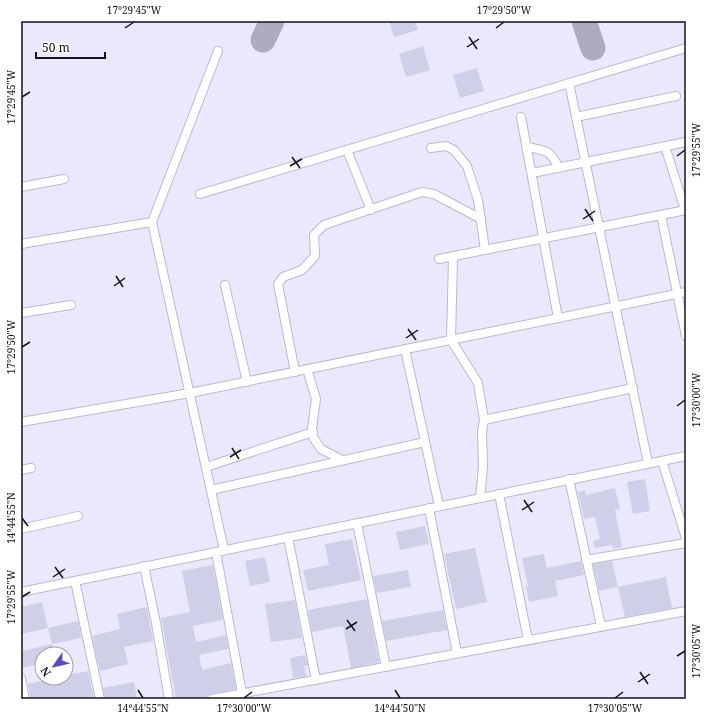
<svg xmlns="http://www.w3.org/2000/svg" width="707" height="720" viewBox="0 0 707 720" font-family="'Noto Serif',serif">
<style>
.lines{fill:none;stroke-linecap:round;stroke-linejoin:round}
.taxiway{stroke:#adacbe;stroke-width:25}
.building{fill:#d0cfe8}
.minor-casing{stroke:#b9b9d1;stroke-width:10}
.minor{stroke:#fff;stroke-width:8}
.ticks{fill:none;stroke:#13131b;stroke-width:1.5}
.neatline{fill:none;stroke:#13131b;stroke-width:1.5}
.ticks-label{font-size:10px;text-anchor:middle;fill:#13131b}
</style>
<rect width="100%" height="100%" fill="#e9e8fd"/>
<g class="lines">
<g class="taxiway">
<polyline points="584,21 593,48"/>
<polyline points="263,40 272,21"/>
</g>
</g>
<g class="building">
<polygon points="389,21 415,21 418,30 394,37"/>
<polygon points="423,46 430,70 406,77 399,54"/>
<polygon points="477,68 484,91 460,98 453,75"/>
<polygon points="645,479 650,511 633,514 627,482"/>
<polygon points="615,488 620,509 615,510 622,547 613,549 612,545 595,548 593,541 600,539 595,517 584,519 578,492 585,490 586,495"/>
<polygon points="425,526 429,544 400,550 396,532"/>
<polygon points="352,539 361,580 308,591 303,570 329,565 325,544"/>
<polygon points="475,548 487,602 456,609 444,554"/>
<polygon points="544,554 547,568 581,561 584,575 555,581 558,596 529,602 526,586 528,586 522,558"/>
<polygon points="265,557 270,582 250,586 245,561"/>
<polygon points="612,561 618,587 666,577 672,608 625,617 618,587 599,591 593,564"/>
<polygon points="213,565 223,620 193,626 196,642 226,635 228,649 199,655 202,670 231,663 236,689 211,694 207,697 197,699 176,699 161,618 190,612 182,571"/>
<polygon points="408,570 411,587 377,593 373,576"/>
<polygon points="367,599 379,662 351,668 343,626 312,632 308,610"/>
<polygon points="295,600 302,638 271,642 265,604"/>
<polygon points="42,602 48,628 21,634 21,607"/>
<polygon points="147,607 153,641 124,647 128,664 100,671 92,636 120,629 117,614"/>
<polygon points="443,610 447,630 386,641 382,621"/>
<polygon points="78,621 81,638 52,644 48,628"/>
<polygon points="52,644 54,654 42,654 42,664 21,668 21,654 23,654 23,651"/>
<polygon points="305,655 308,665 304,666 306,676 293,678 290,658"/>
<polygon points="88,671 94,699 31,699 28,684 54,678 66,678 66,675"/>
<polygon points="134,682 137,699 105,699 103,688"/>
</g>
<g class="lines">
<g class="minor-casing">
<g id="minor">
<polyline points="218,51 152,222 224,550"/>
<polyline points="569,83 648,463"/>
<polyline points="521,117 558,318"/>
<polyline points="576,117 676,96"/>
<polyline points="665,146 685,210"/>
<path d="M527 147C547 151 549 149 559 168"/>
<polyline points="431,148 446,146 454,150 467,166 478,200 485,250"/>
<polyline points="347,150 371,210"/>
<polyline points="532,173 686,142"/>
<polyline points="21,187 64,179"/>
<polyline points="200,194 686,48"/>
<polyline points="661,215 686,336"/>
<polyline points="21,244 152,222"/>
<polyline points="453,257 451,340 478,383 484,420 482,432 483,467 480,498"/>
<polyline points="439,259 686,210"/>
<polyline points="225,285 247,382"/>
<polyline points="21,313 71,305"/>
<polyline points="405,349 439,506"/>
<polyline points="307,369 316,399 312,428 313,437 321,449 342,460"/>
<polyline points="295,372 278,284 283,277 302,270 315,256 314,235 324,225 422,192 434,194 481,219"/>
<polyline points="484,420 633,388"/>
<polyline points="21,422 190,393 686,292"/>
<polyline points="662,461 686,538"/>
<polyline points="206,467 313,432"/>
<polyline points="21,470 31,468"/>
<polyline points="569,479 601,626"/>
<polyline points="211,490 425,442"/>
<polyline points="499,494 528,640"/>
<polyline points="429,508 457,653"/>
<polyline points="357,523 386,667"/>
<polyline points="21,529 78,516"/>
<polyline points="288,537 316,680"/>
<polyline points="216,552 242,693"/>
<polyline points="586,560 686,543"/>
<polyline points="144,566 156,623 169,699"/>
<polyline points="75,581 100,699"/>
<polyline points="21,592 686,456"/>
<polyline points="21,678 25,699"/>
<polyline points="212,699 686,611"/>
</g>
</g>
<use href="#minor" class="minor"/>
</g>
<path class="ticks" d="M125 28 134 22M496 28 504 22M469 37 477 49M467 47 479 39M22 97 30 92M677 156 685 150M292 157 300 168M290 166 302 159M585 209 593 221M583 219 595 211M116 276 123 287M114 286 125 278M408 329 416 340M406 338 418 330M22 347 30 342M677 406 685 400M232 448 239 459M230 457 241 450M524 500 532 512M522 510 534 502M22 518 28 526M55 567 63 578M53 577 65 569M22 597 30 592M347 620 355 631M346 629 357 622M677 656 685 651M640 672 648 684M638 682 650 674M138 690 143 698M395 690 400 698M244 698 252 692M615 698 623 692"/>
<rect width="707" height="720" fill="none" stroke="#ffffff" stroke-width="44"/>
<g transform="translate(54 666) rotate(236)"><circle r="19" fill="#ffffff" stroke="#a1a1a4"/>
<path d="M0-3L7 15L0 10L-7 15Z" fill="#5f49c2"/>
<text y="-6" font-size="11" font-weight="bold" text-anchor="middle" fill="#13131b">N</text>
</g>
<path d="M36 52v6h69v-6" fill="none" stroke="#13131b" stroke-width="2"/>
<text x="42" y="52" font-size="12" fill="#13131b" stroke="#ffffff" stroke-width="3" paint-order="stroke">50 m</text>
<rect x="22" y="22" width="663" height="676" class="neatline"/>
<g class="ticks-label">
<text x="134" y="14">17°29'45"W</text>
<text x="504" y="14">17°29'50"W</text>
<text transform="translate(11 97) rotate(-90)" y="4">17°29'45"W</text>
<text transform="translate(696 150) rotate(-90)" y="4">17°29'55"W</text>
<text transform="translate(11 347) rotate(-90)" y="4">17°29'50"W</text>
<text transform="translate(696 400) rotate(-90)" y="4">17°30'00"W</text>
<text transform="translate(11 518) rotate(-90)" y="4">14°44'55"N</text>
<text transform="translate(11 597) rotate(-90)" y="4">17°29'55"W</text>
<text transform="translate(696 651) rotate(-90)" y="4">17°30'05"W</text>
<text x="143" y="712">14°44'55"N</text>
<text x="244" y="712">17°30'00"W</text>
<text x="400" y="712">14°44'50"N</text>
<text x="615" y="712">17°30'05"W</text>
</g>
</svg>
